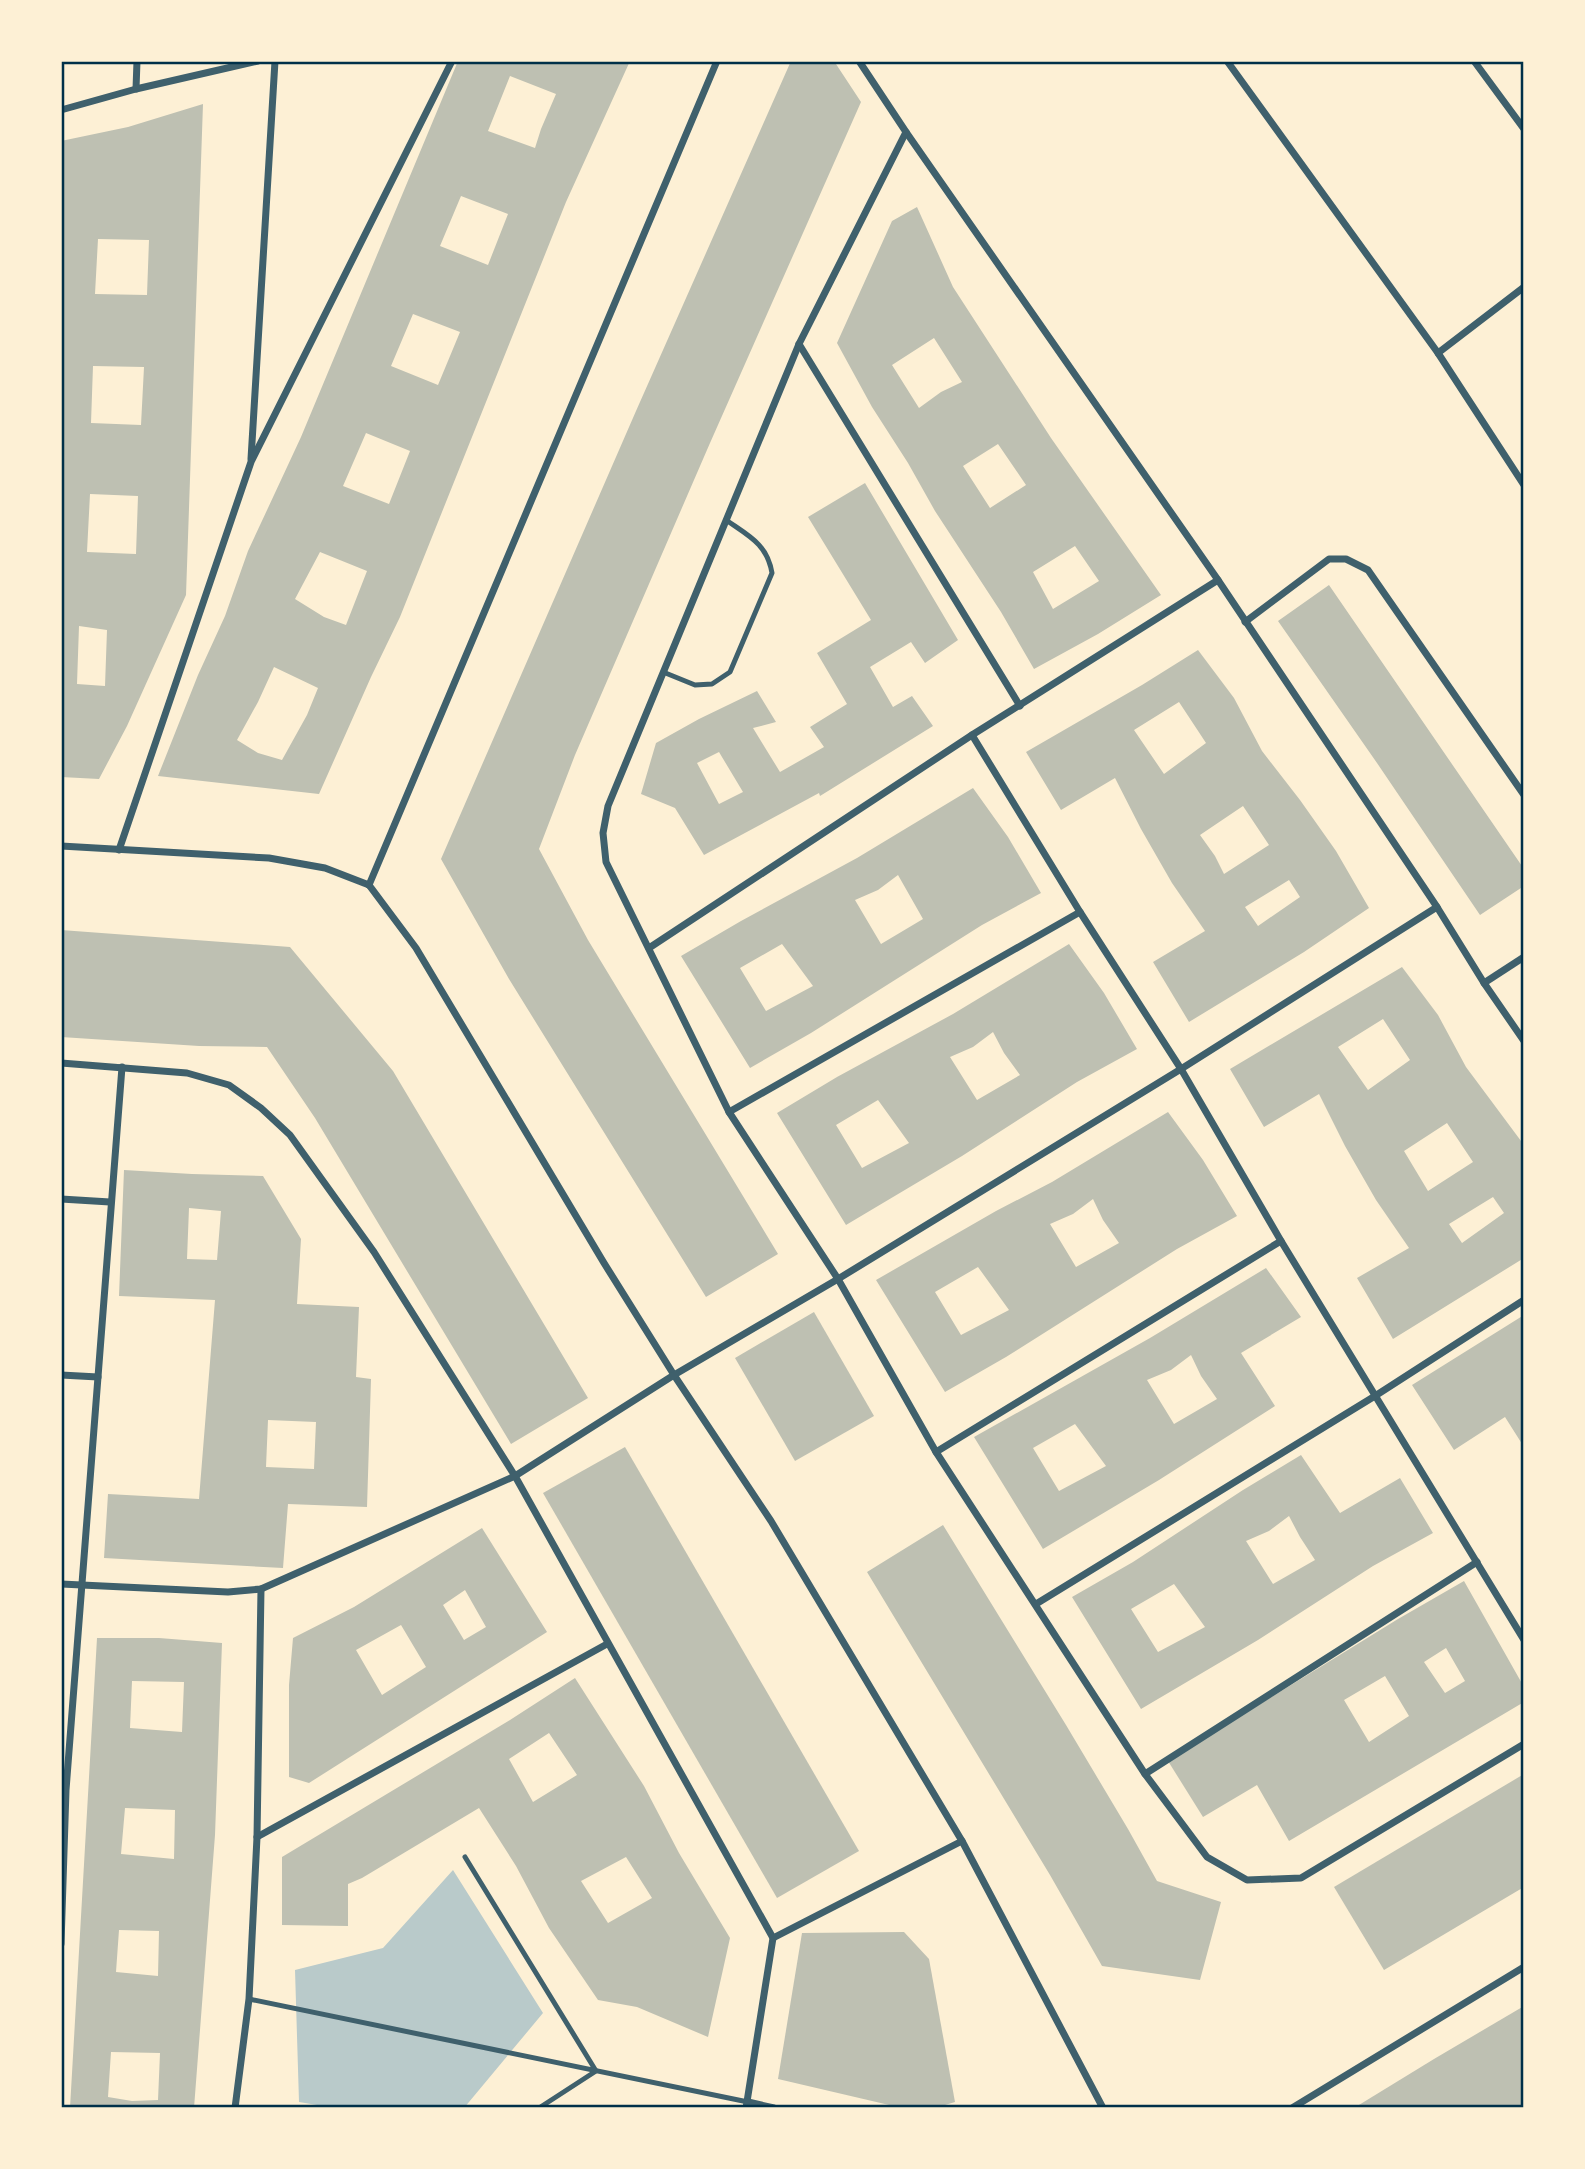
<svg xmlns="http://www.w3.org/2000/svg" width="1585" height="2169" viewBox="0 0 1585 2169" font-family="'DejaVu Sans',sans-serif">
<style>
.green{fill:#b9caca}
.building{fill:#bec0b2;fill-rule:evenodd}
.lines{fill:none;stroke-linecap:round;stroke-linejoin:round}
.service{stroke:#3f606c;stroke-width:5}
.minor{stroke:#3f606c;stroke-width:7}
.neatline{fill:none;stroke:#003049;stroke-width:2.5}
</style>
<rect width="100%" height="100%" fill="#fdf0d5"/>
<polygon class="green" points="453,1870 543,2013 464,2108 335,2108 299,2102 295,1970 383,1948"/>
<g class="building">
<path d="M458 61H630L566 202 400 617 371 677 319 794 158 776 198 675 225 616 248 551 301 437ZM510 76 556 94 541 129 535 148 488 131ZM461 196 508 214 488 265 440 246ZM413 314 460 332 438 385 391 366ZM366 433 410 451 389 504 343 486ZM320 552 367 571 346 625 324 617 295 599ZM274 667 318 688 307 715 282 760 258 753 237 740 258 702Z"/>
<polygon points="791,61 834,61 861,102 710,443 575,755 539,849 588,940 778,1254 706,1297 509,979 441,859 636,411"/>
<path d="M203 104 186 595 127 726 99 779 61 777V141L128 127ZM98 239 149 240 147 295 95 294ZM93 366 144 367 141 425 91 423ZM90 494 138 496 136 554 87 552ZM79 626 107 630 105 686 77 684Z"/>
<path d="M917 207 953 287 1051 438 1161 595 1098 634 1034 669 1001 612 935 511 908 463 872 407 837 343 892 221ZM934 338 962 382 941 392 919 408 892 365ZM998 444 1026 485 990 508 963 466ZM1075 546 1099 581 1053 609 1033 572Z"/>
<path d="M865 483 958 640 925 663 911 642 870 667 893 707 912 696 933 726 820 796 819 793 704 855 675 808 641 794 656 743 699 719 757 691 776 722 753 728 780 772 824 747 810 727 847 704 817 653 871 620 808 517ZM719 752 743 792 719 804 697 763Z"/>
<polygon points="1329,585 1524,869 1524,886 1480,915 1377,763 1278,621"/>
<path d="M1198 650 1234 698 1262 751 1300 800 1336 851 1369 908 1304 952 1189 1022 1153 962 1205 931 1172 883 1141 829 1115 778 1061 810 1026 752 1142 685ZM1179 702 1206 743 1164 774 1134 730ZM1243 806 1269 845 1224 874 1215 856 1200 835ZM1289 880 1300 897 1258 926 1245 907Z"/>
<path d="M973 788 1008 837 1041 893 982 925 811 1033 750 1068 681 956 741 921 857 858ZM898 875 923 919 881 944 855 900 878 890ZM782 944 813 986 766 1011 740 968Z"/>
<polygon points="61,930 290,947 393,1071 588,1398 511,1444 315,1118 267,1047 199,1046 61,1037"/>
<path d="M1069 944 1104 993 1137 1049 1077 1082 962 1156 846 1225 777 1113 837 1077 953 1014ZM993 1032 1004 1053 1020 1075 977 1100 950 1057 973 1047ZM878 1100 909 1143 862 1168 836 1125Z"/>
<path d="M1402 967 1438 1015 1466 1067 1524 1145V1258L1393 1339 1357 1278 1409 1248 1376 1200 1345 1146 1319 1094 1264 1127 1230 1069ZM1383 1019 1410 1060 1368 1090 1338 1047ZM1447 1123 1473 1162 1428 1191 1404 1151ZM1493 1197 1504 1213 1462 1243 1449 1224Z"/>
<path d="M1168 1112 1203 1160 1237 1216 1177 1249 1006 1357 945 1392 876 1280 996 1211 1052 1182ZM1093 1199 1103 1220 1119 1243 1076 1267 1050 1224 1073 1214ZM978 1267 1009 1310 961 1335 935 1292Z"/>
<path d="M124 1170 192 1174 263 1176 301 1239 297 1304 359 1307 356 1377 371 1379 367 1507 288 1504 283 1568 104 1558 108 1494 199 1499 215 1300 119 1296ZM189 1208 221 1211 217 1260 187 1259ZM268 1420 316 1422 314 1469 266 1467Z"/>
<path d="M1266 1268 1301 1317 1241 1353 1275 1406 1159 1480 1043 1549 974 1437 1150 1338ZM1191 1355 1201 1376 1217 1399 1174 1424 1147 1380 1171 1370ZM1075 1424 1106 1466 1059 1491 1033 1448Z"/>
<polygon points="814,1312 874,1416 795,1461 735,1358"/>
<polygon points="1524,1315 1524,1447 1505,1417 1454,1450 1412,1385"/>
<polygon points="625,1447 859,1851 777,1898 543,1493"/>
<path d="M1301 1455 1340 1513 1400 1478 1433 1533 1373 1566 1258 1640 1141 1709 1072 1597 1133 1562 1243 1490ZM1289 1516 1300 1537 1315 1560 1273 1584 1246 1541 1269 1531ZM1174 1584 1205 1627 1158 1652 1131 1609Z"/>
<polygon points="943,1525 1066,1725 1128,1829 1157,1881 1221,1902 1200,1980 1102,1966 1050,1875 867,1572"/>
<path d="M482 1528 547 1632 309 1783 289 1777V1685L293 1638 354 1607ZM465 1590 486 1627 464 1640 443 1605ZM401 1625 426 1667 382 1695 356 1650Z"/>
<path d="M1464 1581 1524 1687V1702L1289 1841 1257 1785 1203 1817 1168 1761 1398 1619ZM1446 1648 1465 1681 1445 1693 1424 1662ZM1385 1676 1409 1716 1369 1742 1344 1700Z"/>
<path d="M97 1638H159L222 1643 215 1835 194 2108H70ZM132 1681 184 1682 182 1732 130 1728ZM125 1808 175 1810 174 1859 121 1854ZM119 1930 159 1931 158 1976 116 1972ZM111 2052 160 2053 158 2100 132 2101 108 2097Z"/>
<path d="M575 1678 644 1786 679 1853 730 1938 708 2037 637 2007 598 2000 549 1928 516 1866 479 1808 362 1878 348 1884V1926L282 1925V1857L510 1720ZM549 1733 577 1775 533 1802 509 1759ZM626 1857 652 1898 608 1923 581 1881Z"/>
<polygon points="1524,1774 1524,1887 1384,1970 1334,1887"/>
<polygon points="904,1932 929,1959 955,2102 935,2108 902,2108 778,2079 802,1933"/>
<polygon points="1524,2006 1524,2108 1354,2108 1434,2059"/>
</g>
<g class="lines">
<g class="service">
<path d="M663 672 695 685 712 684 730 672 772 573C767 544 749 536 726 520"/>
<polyline points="465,1857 596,2071 539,2108"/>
<polyline points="249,1999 748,2102"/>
</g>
<g class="minor">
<polyline points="859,61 906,132 1218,580 1437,907 1484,983 1524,1041"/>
<polyline points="1227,61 1438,353 1524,485"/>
<polyline points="1474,61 1524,129"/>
<polyline points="136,89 137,61"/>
<polyline points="61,110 136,89 258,61"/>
<polyline points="906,132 799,344 608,806 603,833 606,862 729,1112 838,1279 936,1452 1145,1774 1207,1857 1247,1880 1301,1878 1524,1744"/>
<polyline points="799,344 1020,706"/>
<polyline points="1438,353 1524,287"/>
<polyline points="251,459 275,61"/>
<polyline points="1245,622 1329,559 1346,559 1368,570 1524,795"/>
<polyline points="972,735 1080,912 1181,1069 1281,1241 1524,1640"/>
<polyline points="61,846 269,858 325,868 369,885"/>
<polyline points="119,850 251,462 452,61"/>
<polyline points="369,885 416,948 604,1263 674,1375 771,1521 962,1841 1103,2108"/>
<polyline points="369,885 717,61"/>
<polyline points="649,948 972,735 1218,580"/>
<polyline points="1484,983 1524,957"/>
<polyline points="61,1063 187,1073 229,1085 261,1108 290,1135 374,1252 515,1476 773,1938 746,2108"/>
<polyline points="729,1112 1080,912"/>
<polyline points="61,1199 110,1202"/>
<polyline points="61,1375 98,1377"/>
<polyline points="936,1452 1281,1241"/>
<polyline points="61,1584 228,1592 261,1589 515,1476 674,1375 838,1279 1181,1069 1437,907"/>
<polyline points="1036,1604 1375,1396 1524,1300"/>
<polyline points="1145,1774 1477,1562"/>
<polyline points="257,1837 607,1644"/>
<polyline points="773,1938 962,1841"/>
<polyline points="61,1944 66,1790 122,1067"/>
<polyline points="748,2102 774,2108"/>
<polyline points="235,2108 249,1999 257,1837 261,1589"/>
<polyline points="1292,2108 1524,1967"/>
</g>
</g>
<rect width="1585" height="2169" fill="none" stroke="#fdf0d5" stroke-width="126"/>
<rect x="63" y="63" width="1459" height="2043" class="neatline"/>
</svg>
